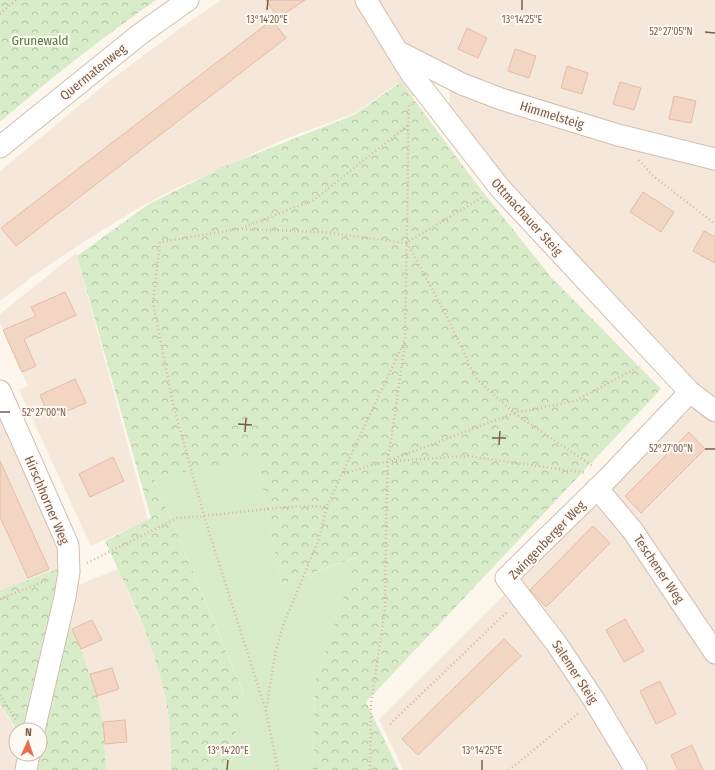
<svg xmlns="http://www.w3.org/2000/svg" width="715" height="770" viewBox="0 0 715 770" font-family="'Fira Sans Condensed',sans-serif">
<style>
.residential{fill:#f5e8da}
.grass{fill:#d8ecc9}
.forest{fill:url(#forest-crowns)}
.building{fill:#f3d5c3;stroke:#e6bba3}
.lines{fill:none;stroke-linecap:round;stroke-linejoin:round}
.minor-casing{stroke:#d1beb0;stroke-width:23}
.path{stroke:#d9b8a5;stroke-width:2.5;stroke-dasharray:1 3;stroke-linecap:butt}
.minor{stroke:#fff;stroke-width:21}
.ticks{fill:none;stroke:#7a5c4d;stroke-width:1.5}
.labels{text-anchor:middle;dominant-baseline:central;stroke-width:4;stroke-linejoin:round;paint-order:stroke}
.park-label{font-size:13px;fill:#537a41;stroke:#fffaf3}
.street-label{font-size:13px;fill:#7a5c4d;stroke:#fffaf3}
.ticks-label{font-size:10px;text-anchor:middle;fill:#7a5c4d;stroke:#fffaf3;stroke-width:4;stroke-linejoin:round;paint-order:stroke}
</style>
<defs>
<pattern id="forest-crowns" width="20" height="18" patternUnits="userSpaceOnUse"><rect width="20" height="18" fill="#d8ecc9"/><path d="M2 6a3 3 0 1 1 6 0M12 15a3 3 0 1 1 6 0" fill="none" stroke="#b4c2a5"/></pattern>
</defs>
<rect width="100%" height="100%" fill="#fdf6ec"/>
<g class="residential">
<polygon points="221,0 358,0 419,94 408,98 398,83 355,113 285,139 175,189 135,210 85,241 36,274 0,301 0,171 108,82 182,27"/>
<polygon points="374,0 715,0 715,770 403,770 379,719 706,394 518,198 449,110 450,71 409,48 383,15"/>
<polygon points="76,253 148,520 91,546 19,390 28,386 22,372 36,365 17,324 3,330 0,324 0,314"/>
<polygon points="0,408 60,535 64,567 0,590"/>
<polygon points="118,569 155,656 165,693 170,729 171,770 106,770 103,722 97,696 81,649 70,625 75,586"/>
<polygon points="0,705 16,730 16,754 25,754 22,770 0,770"/>
</g>
<polygon class="grass" points="257,456 281,584 358,557 315,682 313,770 229,770 243,692 154,478"/>
<g class="forest">
<path d="M0 0H156C102 38 49 79 0 122Z"/>
<path d="M401 82 475 182 551 277 661 389 366 702 399 770H313L315 682 357 557 281 584 257 457 154 478 243 693 229 770H171C171 744 170 717 164 691 152 639 127 589 105 541L151 518 77 256 149 204 225 166 354 115Z"/>
<polygon points="64,567 75,586 70,625 81,649 97,696 103,722 106,770 37,770 30,754 40,754 40,730 17,730 0,704 0,590"/>
</g>
<g class="building">
<polygon points="266,0 305,0 278,18"/>
<polygon points="272,20 286,38 16,246 1,228"/>
<polygon points="467,28 487,38 478,58 458,49"/>
<polygon points="515,49 536,56 529,78 508,71"/>
<polygon points="567,66 588,73 582,94 561,88"/>
<polygon points="620,82 641,88 634,110 613,104"/>
<polygon points="674,96 696,101 691,123 669,119"/>
<polygon points="643,192 674,212 661,232 630,212"/>
<polygon points="704,231 715,237 715,263 693,251"/>
<polygon points="65,292 76,315 24,339 36,366 22,372 3,330 36,316 31,307"/>
<polygon points="75,379 86,403 50,418 40,395"/>
<polygon points="689,432 705,449 641,513 625,496"/>
<polygon points="113,457 124,481 90,497 79,474"/>
<polygon points="0,461 49,569 28,578 0,517"/>
<polygon points="593,526 610,543 546,607 530,590"/>
<polygon points="625,619 644,651 624,662 606,630"/>
<polygon points="92,620 102,640 81,649 72,629"/>
<polygon points="504,639 521,656 418,755 402,739"/>
<polygon points="112,668 119,689 97,696 90,674"/>
<polygon points="660,681 676,714 656,724 640,691"/>
<polygon points="125,720 127,742 105,744 103,722"/>
<polygon points="692,745 703,770 678,770 671,755"/>
</g>
<g class="lines">
<g class="minor-casing">
<g id="minor">
<polyline points="366,0 410,72 499,187 690,392 715,411"/>
<polyline points="397,51 462,84 501,99 618,135 715,159"/>
<polyline points="0,147 139,35 188,0"/>
<polyline points="0,391 68,545 69,572 65,597 34,730"/>
<polyline points="597,488 633,531 715,653"/>
<polyline points="26,770 29,754"/>
<polyline points="636,770 594,700 556,643 506,578 609,477 690,392"/>
</g>
</g>
<g class="path">
<polyline points="0,14 16,0"/>
<polyline points="639,160 652,175 715,224"/>
<polyline points="242,229 323,232 406,243 483,197"/>
<polyline points="407,243 446,315 476,378 514,413 594,467"/>
<polyline points="392,461 468,456 586,473"/>
<polyline points="344,473 388,461 514,413 575,401 640,366"/>
<polyline points="87,563 177,518 204,516 286,507 327,506"/>
<polyline points="0,599 48,580"/>
<polyline points="0,695 17,721"/>
<polyline points="266,711 204,516 173,404 153,302 160,242 239,229 314,200 408,125"/>
<polyline points="390,724 508,611"/>
<polyline points="278,770 266,711 275,654 284,623 319,539 327,506 405,340 409,103"/>
<polyline points="370,770 371,704 385,609 386,520 388,461 405,343"/>
<polyline points="509,770 580,712"/>
</g>
<use href="#minor" class="minor"/>
</g>
<path class="ticks" d="M267 10 268 0M522 10V0M705 32 715 33M0 412H10M238 424 252 425M245 432 246 418M492 438H506M499 445 500 431M705 449H715M227 770 228 760M482 770V760"/>
<g class="labels">
<g class="park-label">
<text x="40" y="40">Grunewald</text>
</g>
<g class="street-label">
<text transform="translate(93 72) rotate(-39)">Quermatenweg</text>
<text transform="translate(552 115) rotate(17)">Himmelsteig</text>
<text transform="translate(527 217) rotate(48)">Ottmachauer Steig</text>
<text transform="translate(47 500) rotate(67)">Hirschhorner Weg</text>
<text transform="translate(547 540) rotate(-46)">Zwingenberger Weg</text>
<text transform="translate(659 569) rotate(56)">Teschener Weg</text>
<text transform="translate(575 672) rotate(57)">Salemer Steig</text>
</g>
</g>
<g class="ticks-label">
<text x="267" y="23">13°14'20"E</text>
<text x="522" y="23">13°14'25"E</text>
<text x="671" y="35">52°27'05"N</text>
<text x="44" y="416">52°27'00"N</text>
<text x="671" y="452">52°27'00"N</text>
<text x="228" y="754">13°14'20"E</text>
<text x="482" y="754">13°14'25"E</text>
</g>
<g transform="translate(28 742) rotate(3)"><circle r="19" fill="#fffaf3" stroke="#cabbb1"/>
<path d="M0-3L7 15L0 10L-7 15Z" fill="#e76f51"/>
<text y="-6" font-size="11" font-weight="bold" text-anchor="middle" fill="#7a5c4d">N</text>
</g>
</svg>
